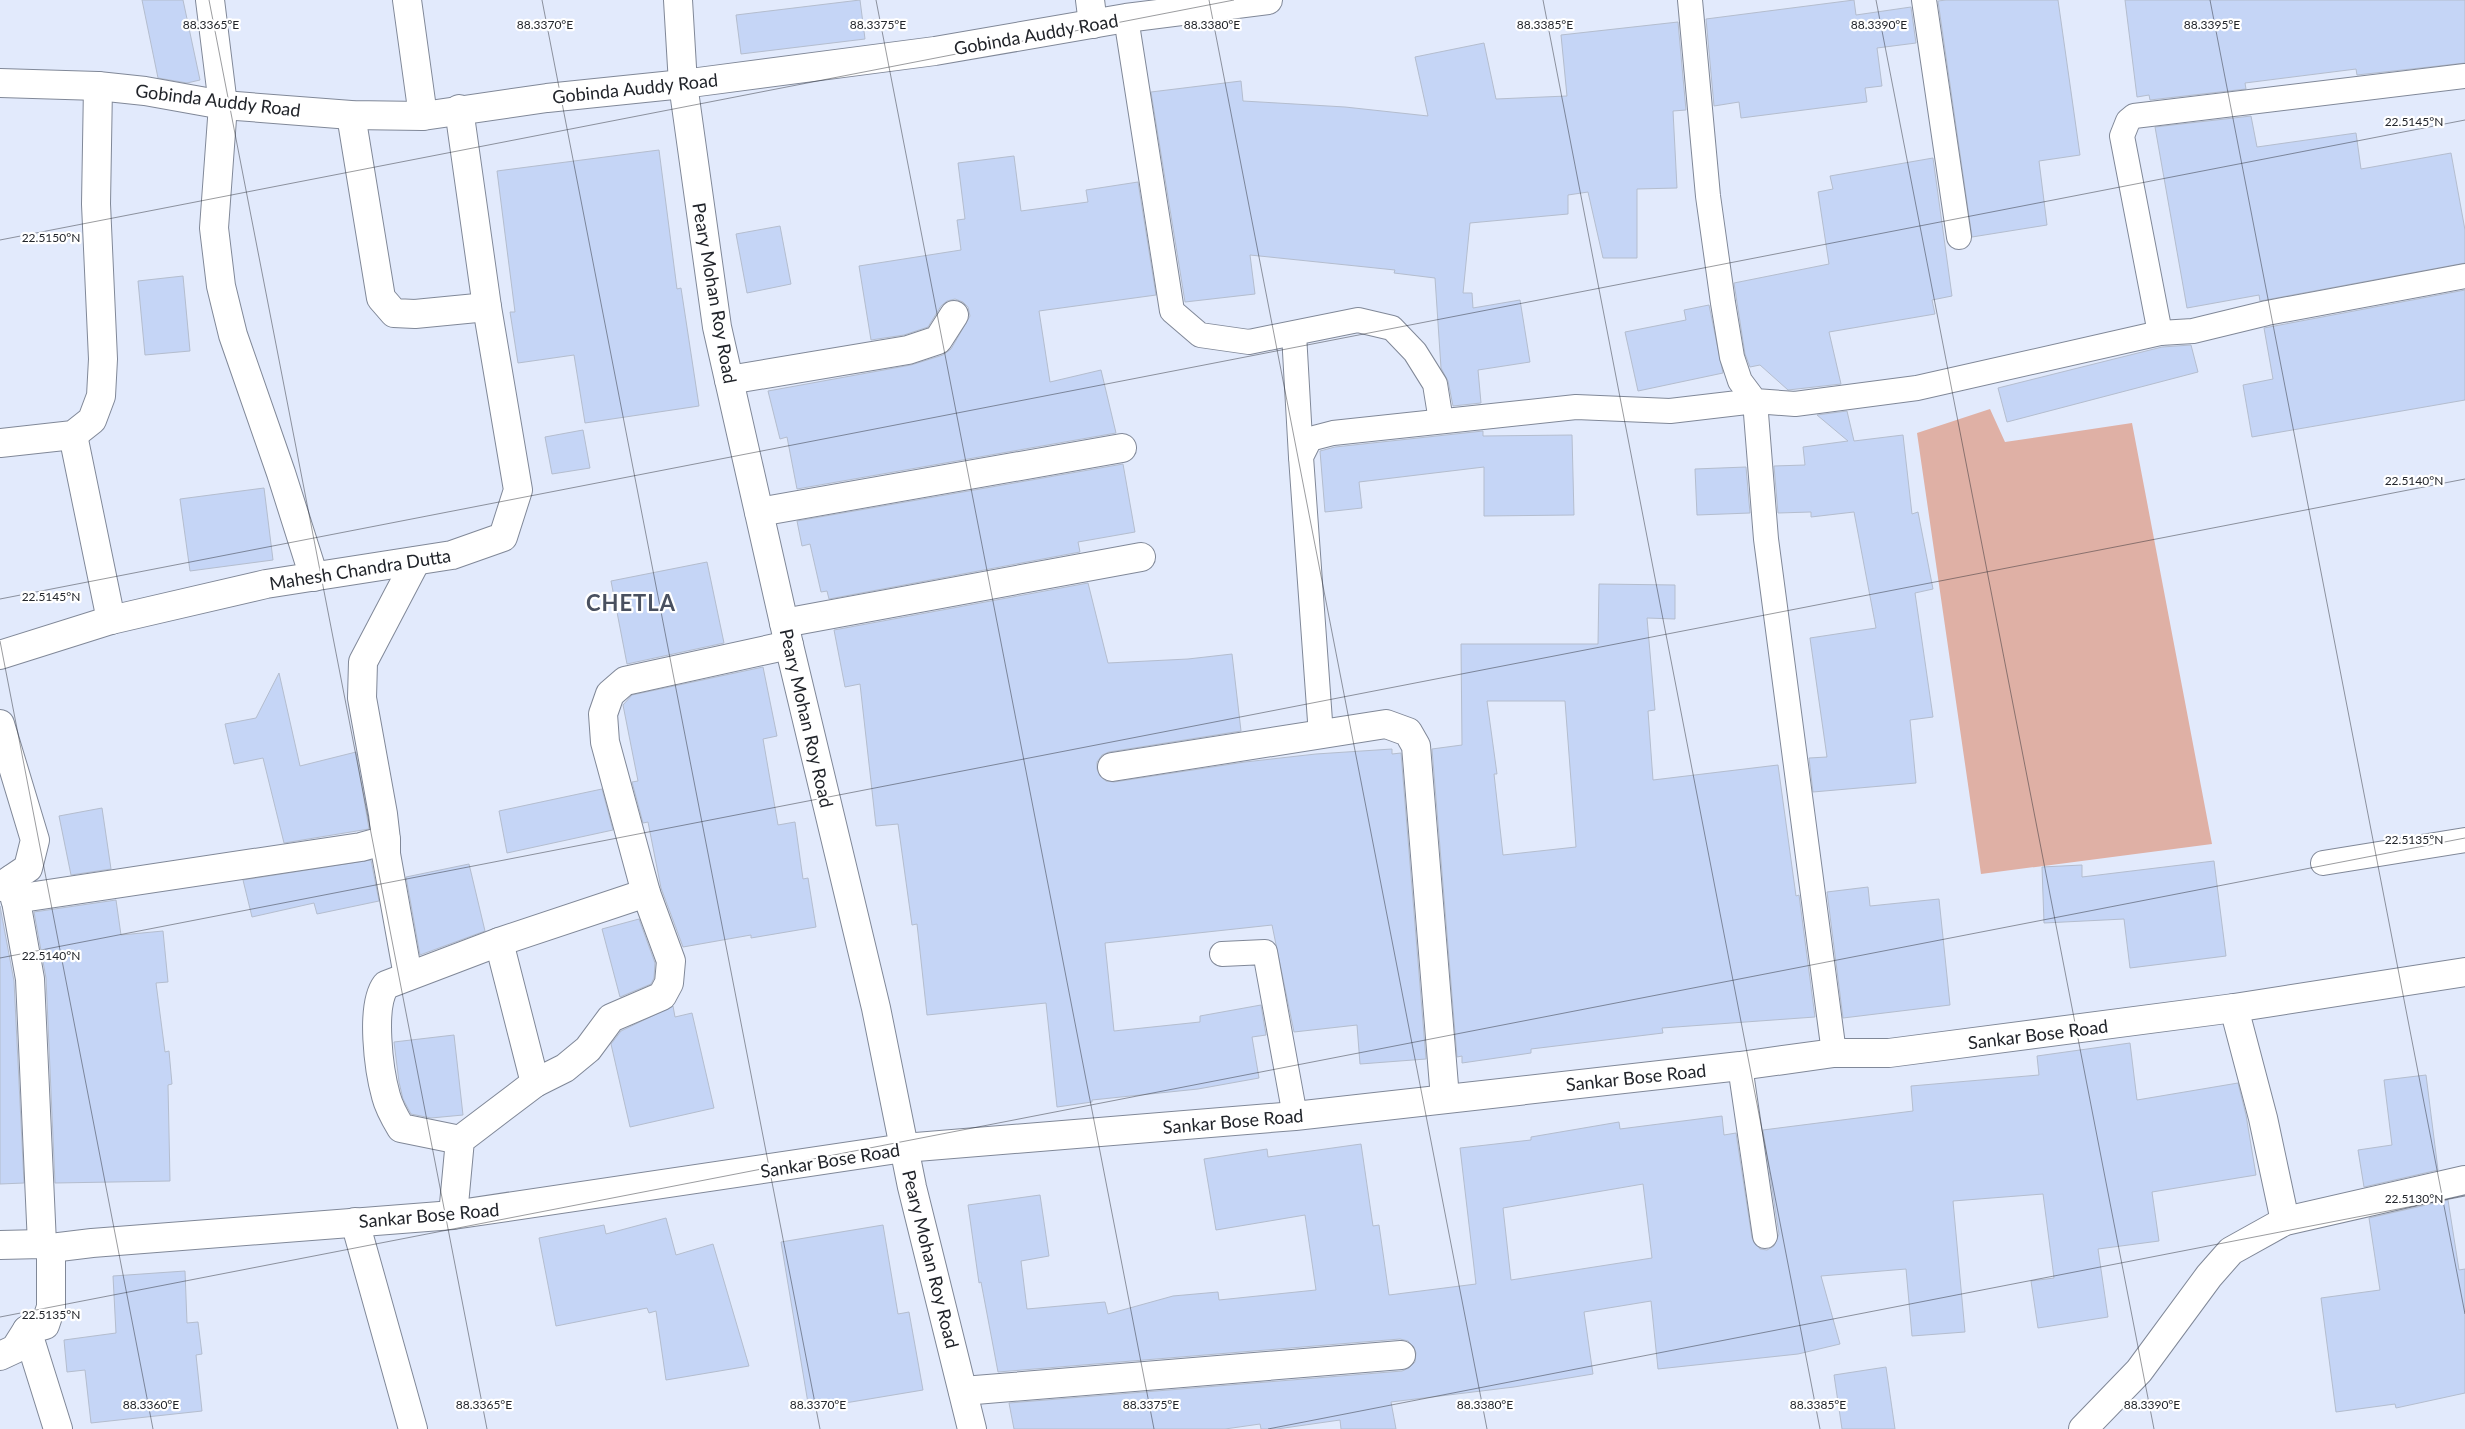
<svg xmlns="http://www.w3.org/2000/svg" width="2465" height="1429" viewBox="0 0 2465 1429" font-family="Lato,sans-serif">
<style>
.green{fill:#dfb0a5}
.building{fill:#c5d5f6;stroke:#b4bdce;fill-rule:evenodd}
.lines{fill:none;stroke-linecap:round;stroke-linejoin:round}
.lane-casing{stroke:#808898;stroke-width:26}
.street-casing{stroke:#808898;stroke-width:30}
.secondary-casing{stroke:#808898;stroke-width:30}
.lane{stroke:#fff;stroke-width:24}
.street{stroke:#fff;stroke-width:28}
.secondary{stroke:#fff;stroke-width:28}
.ticks{fill:none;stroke:#21242a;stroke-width:1;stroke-opacity:0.45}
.labels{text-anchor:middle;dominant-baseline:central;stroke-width:4.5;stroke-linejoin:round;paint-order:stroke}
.street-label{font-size:18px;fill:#21242a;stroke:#fff}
.district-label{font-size:22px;font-weight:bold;letter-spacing:1px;fill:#49505f;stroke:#fff}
.ticks-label{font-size:12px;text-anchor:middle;fill:#21242a;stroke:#fff;stroke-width:4.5;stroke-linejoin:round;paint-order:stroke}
</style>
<rect width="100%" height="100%" fill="#e2eafc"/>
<polygon class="green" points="1990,409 2005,442 2132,423 2212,844 1981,874 1917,433"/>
<g class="building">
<polygon points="142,0 183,0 200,80 187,83 158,78"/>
<polygon points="860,0 865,39 741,54 736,15"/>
<polygon points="1854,0 1856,15 1911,7 1916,43 1877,48 1882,86 1865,88 1867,102 1741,118 1739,102 1714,106 1706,19"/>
<polygon points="1946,0 2058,0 2080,155 2039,161 2047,225 1972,237 1938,1"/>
<polygon points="2125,0 2465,0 2465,63 2357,75 2356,69 2245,83 2246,89 2150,100 2149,95 2137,97"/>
<polygon points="1678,22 1686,110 1673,111 1677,188 1637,189 1637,258 1603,258 1588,192 1568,195 1568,214 1470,223 1463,293 1472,293 1473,308 1520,300 1530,362 1478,370 1481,403 1453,406 1448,381 1441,368 1435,278 1394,273 1395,270 1250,255 1255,294 1185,302 1151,92 1241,81 1243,101 1345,107 1428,116 1415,57 1484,43 1496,99 1567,96 1561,35"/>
<polygon points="2251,116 2257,147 2356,133 2361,169 2451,153 2465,230 2465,263 2260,301 2259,295 2187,308 2155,127"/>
<polygon points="659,150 677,289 681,288 699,406 585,423 574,355 518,363 510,312 515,312 497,171"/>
<polygon points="1014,156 1021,211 1088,202 1086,190 1138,182 1156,295 1039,311 1050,382 1101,370 1116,433 797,489 787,437 780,439 768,391 911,365 943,355 951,349 970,316 968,307 963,302 955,299 947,301 941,306 928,327 904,335 871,340 859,266 961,250 957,220 965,219 958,163"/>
<polygon points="1933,158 1952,296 1932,300 1935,314 1829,332 1841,384 1788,390 1760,365 1750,367 1745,354 1734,283 1829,264 1818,192 1833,189 1830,176"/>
<polygon points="780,226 791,284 747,293 736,234"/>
<polygon points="183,276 190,351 145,355 138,281"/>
<polygon points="2465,290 2465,400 2252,437 2243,385 2273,379 2264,328"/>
<polygon points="1709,305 1723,373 1638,391 1625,332 1686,320 1684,310"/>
<polygon points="2191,345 2198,372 2007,422 1998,388 2162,347"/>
<polygon points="1847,411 1854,441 1903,435 1912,514 1918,512 1933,589 1915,593 1933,717 1910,720 1916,783 1813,792 1809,758 1827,757 1810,638 1876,628 1854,512 1811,517 1811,512 1778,513 1774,466 1805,465 1803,447 1848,441 1817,415"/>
<polygon points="583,430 590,468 552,474 545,437"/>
<polygon points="1483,431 1483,436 1572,435 1574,515 1484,516 1484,467 1359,482 1362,508 1325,512 1320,451 1335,447"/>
<polygon points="1123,464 1135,532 1078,542 1080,552 829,599 827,591 821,592 810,544 802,546 797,521"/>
<polygon points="1746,467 1750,513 1697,515 1695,469"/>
<polygon points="264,488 273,560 190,571 180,499"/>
<polygon points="707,562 724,643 627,664 611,581"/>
<polygon points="1088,583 1108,663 1188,659 1232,654 1241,731 1109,752 1102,755 1097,762 1097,769 1100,776 1106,781 1114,782 1245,762 1316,754 1392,749 1392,754 1401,753 1426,1059 1360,1064 1357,1025 1294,1032 1272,925 1105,943 1114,1031 1200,1022 1200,1016 1261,1005 1266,1035 1252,1037 1259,1078 1198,1089 1092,1100 1092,1102 1057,1107 1046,1003 927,1015 917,924 912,925 898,824 876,826 860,684 845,687 834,630"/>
<path d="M1599 584 1675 585V619L1647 618 1655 710 1648 711 1653 780 1778 765 1796 896 1799 895 1815 1017 1662 1028 1663 1033 1531 1049V1053L1462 1063V1056L1457 1057 1432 749 1462 745 1461 644H1598ZM1487 701H1565L1576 847 1503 855 1494 774H1497Z"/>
<polygon points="763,667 777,736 763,739 778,825 795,822 803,879 808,878 816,927 751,938 751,935 683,947 661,888 648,822 643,823 632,782 638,781 623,705 632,695"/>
<polygon points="279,673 300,766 356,752 369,829 284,843 263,758 234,764 225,724 256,718"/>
<polygon points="602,789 613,830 507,853 499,811"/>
<polygon points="102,808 111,869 71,875 59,816"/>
<polygon points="371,860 379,901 317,914 314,903 252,917 243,880"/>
<polygon points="2214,861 2226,956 2130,968 2124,919 2044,923 2042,867 2082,865 2082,877"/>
<polygon points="469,864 485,931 420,955 406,877"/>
<polygon points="1868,887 1870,906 1939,899 1950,1005 1843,1018 1827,892"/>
<polygon points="116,900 121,935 163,931 168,982 156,983 165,1052 169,1051 172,1084 168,1085 170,1181 55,1183 46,978 34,912"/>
<polygon points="0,906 14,981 24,1183 0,1184"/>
<polygon points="639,919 655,963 654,978 651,984 620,997 602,929"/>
<polygon points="673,1006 675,1017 692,1013 714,1108 630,1127 611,1044 621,1031"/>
<polygon points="454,1035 463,1115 431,1118 411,1114 403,1099 399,1082 394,1042"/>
<path d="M2130 1043 2137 1100 2238 1083 2246 1115 2256 1175 2152 1192 2159 1241 2098 1249 2108 1317 2038 1328 2031 1281 2054 1278 2043 1194 1953 1201 1965 1332 1912 1336 1906 1269 1821 1276 1840 1344 1798 1354 1658 1369 1651 1301 1584 1312 1593 1374 1514 1387 1391 1402 1396 1429H1341L1340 1420 1277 1429H1261L1260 1424 1225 1429H1014L1009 1403 1402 1371 1409 1368 1415 1362 1416 1353 1414 1347 1408 1341 1400 1339 998 1372 981 1282 979 1283 968 1205 1040 1195 1049 1256 1021 1261 1027 1309 1105 1302 1108 1314 1173 1296 1218 1292 1219 1300 1316 1290 1305 1215 1216 1230 1204 1159 1267 1149 1268 1157 1361 1144 1373 1226 1379 1225 1389 1295 1476 1284 1460 1148 1531 1140V1137L1619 1122 1620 1129 1722 1116 1724 1135 1736 1133 1752 1238 1760 1249 1767 1250 1774 1246 1779 1234 1763 1130 1913 1111 1911 1086 2039 1075 2037 1056ZM1643 1184 1652 1258 1511 1280 1503 1208Z"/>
<polygon points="2426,1075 2438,1170 2364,1187 2358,1150 2392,1145 2384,1080"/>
<polygon points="2448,1200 2459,1270 2465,1269 2465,1393 2396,1408 2395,1404 2336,1412 2321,1298 2380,1290 2369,1218"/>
<polygon points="666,1218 676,1255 713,1244 749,1366 666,1380 656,1311 649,1313 647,1308 556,1326 539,1238 604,1225 606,1234"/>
<polygon points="883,1225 898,1314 909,1312 923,1390 809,1409 781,1242"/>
<polygon points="185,1271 187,1323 198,1322 202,1354 196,1355 202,1411 91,1423 85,1370 67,1372 64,1340 116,1333 113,1276"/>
<polygon points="1886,1367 1895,1429 1842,1429 1834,1375"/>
</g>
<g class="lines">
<g class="lane-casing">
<g id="lane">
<polyline points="1690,0 1708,196 1723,303 1732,357 1740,381 1755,401 1795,404 1917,388 2160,333 2193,331 2267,313 2465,276"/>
<polyline points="1924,0 1959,237"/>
<polyline points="1126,18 1172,311 1200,335 1249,342 1358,320 1392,328 1415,352 1435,384 1441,421"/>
<polyline points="2160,333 2122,136 2128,121 2134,116 2465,76"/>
<polyline points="1294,334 1301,457"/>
<polyline points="1321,735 1301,457 1310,439 1333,433 1576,407 1670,411 1755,401 1766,539 1834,1053"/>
<polyline points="2323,863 2465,840"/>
<polyline points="1222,954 1265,952 1295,1116"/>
<polyline points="1740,1066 1765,1236"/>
</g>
</g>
<g class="street-casing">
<g id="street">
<polyline points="210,0 223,105 214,228 221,286 233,335 281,473 314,577"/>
<polyline points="407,0 423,116"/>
<polyline points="1090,0 1093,24"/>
<polyline points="351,115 381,298 394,313 415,314 487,307"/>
<polyline points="729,380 908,350 938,340 954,315"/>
<polyline points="73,435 111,620"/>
<polyline points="0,443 73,435 92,420 101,396 103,359 96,204 98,86"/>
<polyline points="759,512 1122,448"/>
<polyline points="784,623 1141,557"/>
<polyline points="0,655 111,620 266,584 452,555 503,537 518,490 487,307 459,109"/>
<polyline points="0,724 35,840 28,868 0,887"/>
<polyline points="1112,767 1386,724 1408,732 1416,746 1445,1098"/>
<polyline points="386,840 386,854 408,976"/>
<polyline points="12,879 30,979 42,1244"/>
<polyline points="15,899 361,847 386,840 383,814 362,698 363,662 416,561"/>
<polyline points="499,942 535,1083"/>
<polyline points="2234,1008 2263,1118 2285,1221"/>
<path d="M460 1140 401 1128C395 1118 389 1108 386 1096 379 1071 370 1006 386 985L499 942 646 893"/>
<polyline points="453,1215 460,1140 535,1083 565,1068 588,1049 611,1018 662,996 669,983 671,961 646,893 605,742 603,714 610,694 625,681 789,645"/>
<polyline points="355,1222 413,1429"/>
<polyline points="27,1330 58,1429"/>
<polyline points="0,1356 15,1349 27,1330 45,1325 51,1307 51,1248"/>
<polyline points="963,1391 1401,1355"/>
<polyline points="2083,1429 2139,1371 2209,1276 2231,1251 2285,1221 2465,1180"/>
</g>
</g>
<g class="secondary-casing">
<g id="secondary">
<polyline points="678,0 683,84 717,327 789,645 876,1008 912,1187 972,1429"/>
<polyline points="0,83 98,86 145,91 223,105 351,115 423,116 547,98 683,84 935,51 1126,18 1268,0"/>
<polyline points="0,1245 42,1244 51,1248 92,1243 453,1215 904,1148 1295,1116 1740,1066 1834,1053 1889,1053 2234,1008 2465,972"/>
</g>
</g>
<use href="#lane" class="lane"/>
<use href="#street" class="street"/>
<use href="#secondary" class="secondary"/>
</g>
<path class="ticks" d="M209 0 487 1429M542 0 820 1429M876 0 1154 1429M1209 0 1487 1429M1543 0 1820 1429M1876 0 2154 1429M2210 0 2465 1314M0 240 1234 0M0 599 2465 120M0 641 153 1429M0 958 2465 479M0 1317 2465 838M1268 1429 2465 1196"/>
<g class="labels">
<g class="street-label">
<text transform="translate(1036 34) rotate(-10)">Gobinda Auddy Road</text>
<text transform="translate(635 88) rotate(-6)">Gobinda Auddy Road</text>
<text transform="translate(218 100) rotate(7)">Gobinda Auddy Road</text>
<text transform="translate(715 293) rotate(80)">Peary Mohan Roy Road</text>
<text transform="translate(360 569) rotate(-9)">Mahesh Chandra Dutta</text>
<text transform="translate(807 718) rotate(77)">Peary Mohan Roy Road</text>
<text transform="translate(2038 1034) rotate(-7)">Sankar Bose Road</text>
<text transform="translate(1636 1077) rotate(-6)">Sankar Bose Road</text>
<text transform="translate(1233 1121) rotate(-5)">Sankar Bose Road</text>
<text transform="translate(830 1160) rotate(-9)">Sankar Bose Road</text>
<text transform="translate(429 1215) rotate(-5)">Sankar Bose Road</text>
<text transform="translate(931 1259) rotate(76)">Peary Mohan Roy Road</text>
</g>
<g class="district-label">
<text x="631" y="602">CHETLA</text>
</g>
</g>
<g class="ticks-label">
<text x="2212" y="29">88.3395°E</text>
<text x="211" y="29">88.3365°E</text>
<text x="545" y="29">88.3370°E</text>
<text x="878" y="29">88.3375°E</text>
<text x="1212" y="29">88.3380°E</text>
<text x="1545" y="29">88.3385°E</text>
<text x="1879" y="29">88.3390°E</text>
<text x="2414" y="126">22.5145°N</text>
<text x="51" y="242">22.5150°N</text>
<text x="2414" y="485">22.5140°N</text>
<text x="51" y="601">22.5145°N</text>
<text x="2414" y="844">22.5135°N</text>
<text x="51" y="960">22.5140°N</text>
<text x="2414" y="1203">22.5130°N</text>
<text x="51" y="1319">22.5135°N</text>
<text x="151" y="1409">88.3360°E</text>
<text x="484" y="1409">88.3365°E</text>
<text x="818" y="1409">88.3370°E</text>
<text x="1151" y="1409">88.3375°E</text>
<text x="1485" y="1409">88.3380°E</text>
<text x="1818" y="1409">88.3385°E</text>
<text x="2152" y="1409">88.3390°E</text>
</g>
</svg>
